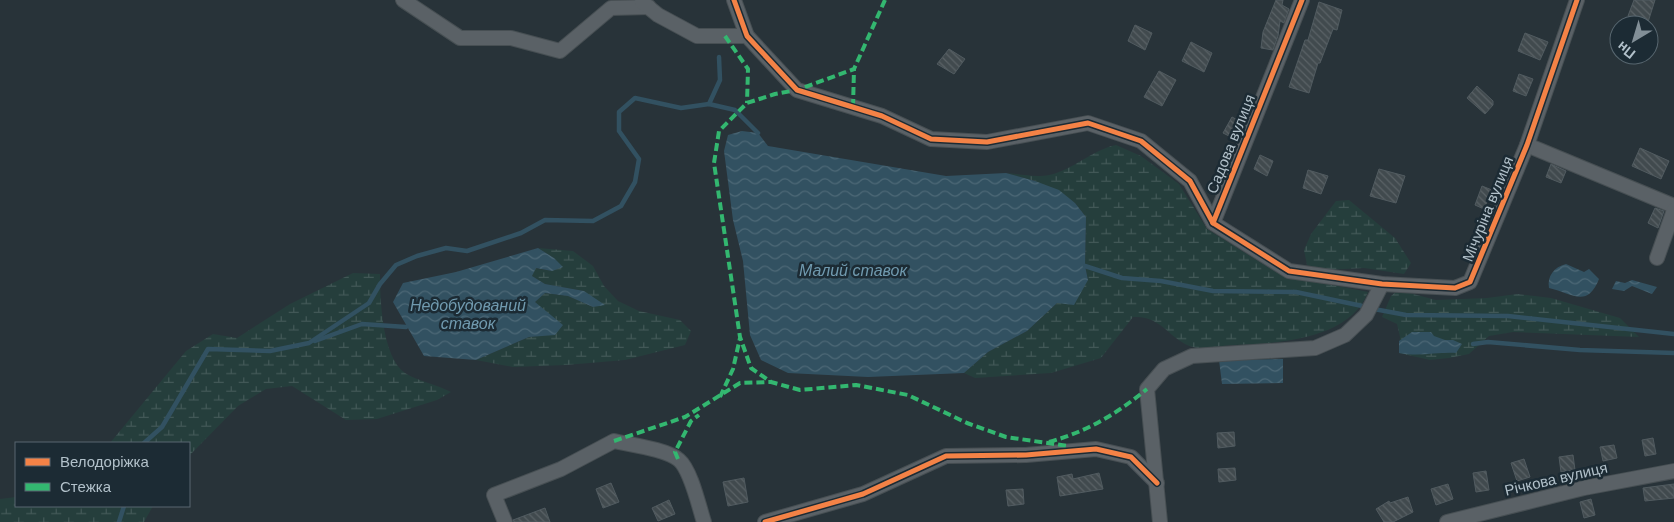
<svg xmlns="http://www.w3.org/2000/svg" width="1674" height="522" viewBox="0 0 1674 522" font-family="'DM Sans',sans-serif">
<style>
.wetland{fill:url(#wetland-marsh)}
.water{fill:url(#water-waves)}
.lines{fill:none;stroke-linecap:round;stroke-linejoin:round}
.stream{stroke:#325161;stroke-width:4.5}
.building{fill:url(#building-back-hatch);stroke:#515b60}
.minor-casing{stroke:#474f53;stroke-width:16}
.minor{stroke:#5a6166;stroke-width:14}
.quiet{stroke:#33b770;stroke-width:4;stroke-dasharray:8 4;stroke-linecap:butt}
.cycleway-casing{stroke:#1c2b34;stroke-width:8}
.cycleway{stroke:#f48246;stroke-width:5}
.labels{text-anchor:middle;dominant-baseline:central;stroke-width:5;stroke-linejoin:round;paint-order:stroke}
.street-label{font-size:15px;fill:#b2c1ca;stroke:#1c2b34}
.water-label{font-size:16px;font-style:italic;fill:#709aaf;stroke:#1c2b34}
</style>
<defs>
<pattern id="wetland-marsh" width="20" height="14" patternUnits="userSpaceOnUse" patternTransform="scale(1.25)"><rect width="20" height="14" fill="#253e3c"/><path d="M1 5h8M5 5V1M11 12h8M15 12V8" fill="none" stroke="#425857"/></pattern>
<pattern id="water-waves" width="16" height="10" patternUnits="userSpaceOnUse" patternTransform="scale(1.25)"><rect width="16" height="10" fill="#325161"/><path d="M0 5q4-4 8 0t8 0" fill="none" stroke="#4d6876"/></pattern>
<pattern id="building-back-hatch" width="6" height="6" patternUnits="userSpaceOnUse" patternTransform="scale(1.25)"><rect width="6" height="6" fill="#414a4e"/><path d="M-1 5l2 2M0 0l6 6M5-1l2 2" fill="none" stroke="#5a6266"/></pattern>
</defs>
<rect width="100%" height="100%" fill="#283339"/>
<g class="wetland">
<path d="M1116 145 1141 156 1179 184 1207 229 1266 266 1288 276 1368 292C1350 340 1276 344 1231 345 1220 346 1203 350 1193 347 1169 340 1162 315 1133 317L1101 358 1051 373 975 378 964 373 988 352 1027 331 1057 303 1088 280 1085 266 1086 217 1075 203 1035 181 1006 173C1019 174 1036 178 1049 175 1073 170 1092 150 1116 145Z"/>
<polygon points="1349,200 1395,238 1411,263 1404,274 1364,268 1325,270 1307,265 1304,250 1311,234 1336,201"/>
<polygon points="538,248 573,251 593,266 604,286 618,301 639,311 680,320 691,331 685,345 625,360 566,365 513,367 476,360 529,337 555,334 545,312 535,302 545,293 568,296 593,307 584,291 545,284 532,276 535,268 552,271 554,258"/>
<path d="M353 273 380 274C380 299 382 357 405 373 415 380 438 385 451 392L437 400 377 419 346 420 292 386 266 389 238 406 189 456V443H110L186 351 213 334 237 338 290 304Z"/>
<polygon points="1398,290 1436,300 1487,298 1517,294 1551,298 1620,318 1639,337 1513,332 1489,336 1469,354 1449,358 1430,360 1399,353 1400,337 1397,324 1382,317 1391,296"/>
<polygon points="16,497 16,506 153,506 144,522 0,522 0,499"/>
</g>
<g class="water">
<polygon points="742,131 758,133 768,146 946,176 1006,173 1035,181 1059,190 1075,203 1086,217 1085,266 1088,280 1074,305 1057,303 1027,331 988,352 964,373 868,377 788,373 761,360 750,335 743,261 733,220 724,151 728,135"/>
<polygon points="538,248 554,258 563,267 552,271 536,268 532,276 545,284 584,291 605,305 593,307 568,296 545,293 535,302 563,325 555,335 529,337 476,360 424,356 393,302 403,283 456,272"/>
<path d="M1566 264 1584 272 1589 269 1599 279C1587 309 1572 293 1549 288 1547 276 1554 267 1566 264Z"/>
<polygon points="1632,280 1657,287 1652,294 1632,286 1624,291 1612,289 1616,281 1625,283"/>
<path d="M1412 332H1431L1434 336 1445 340H1453L1462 344 1456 353C1437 352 1418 357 1399 353V341Z"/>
<polygon points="1283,359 1283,383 1222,384 1219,360"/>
</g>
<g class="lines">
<g class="stream">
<polyline points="709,104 720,80 719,57"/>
<polyline points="1085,266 1122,278 1161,281 1213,291 1296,292 1367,307"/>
<polyline points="1374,309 1406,315 1508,316 1674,334"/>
<polyline points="315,341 362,324 406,327"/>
<polyline points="1473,344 1488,342 1580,350 1674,353"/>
<polyline points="144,443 162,427 208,349 270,351 309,343 369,303 380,284 396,265 417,256 446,248 467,251 521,233 545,220 593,221 621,206 635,182 639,159 619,131 619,112 635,98 681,108 709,104 735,110 758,133"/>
<polyline points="119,522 124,506"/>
</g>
</g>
<g class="building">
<polygon points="1276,0 1283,0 1282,5 1289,9 1284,23 1280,21 1278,36 1273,50 1261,48 1263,32"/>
<polygon points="1634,0 1655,0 1648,22 1628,16"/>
<polygon points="1319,2 1342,10 1337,30 1333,29 1320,63 1318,63 1309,93 1289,87 1305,40 1308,40"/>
<polygon points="1135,25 1152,33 1145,50 1128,41"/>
<polygon points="1525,33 1548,42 1540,60 1518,51"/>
<polygon points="1191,42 1212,53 1204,72 1182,61"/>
<polygon points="949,49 965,59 954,74 937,64"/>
<polygon points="1159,71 1176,80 1162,106 1144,97"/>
<polygon points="1519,74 1533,79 1526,96 1513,91"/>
<polygon points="1477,86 1493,101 1493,105 1485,114 1467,98"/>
<polygon points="1232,117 1243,123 1237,140 1223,133"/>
<polygon points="1640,148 1669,161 1661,179 1632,166"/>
<polygon points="1260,155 1273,161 1267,176 1254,169"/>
<polygon points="1551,164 1566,171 1561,183 1546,177"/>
<polygon points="1379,169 1405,176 1396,203 1370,196"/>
<polygon points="1308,170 1328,176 1321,194 1303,188"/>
<polygon points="1482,186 1492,190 1484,209 1475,205"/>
<polygon points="1655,208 1664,211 1658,228 1648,223"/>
<polygon points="1234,432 1235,446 1218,448 1217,433"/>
<polygon points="1653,438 1656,454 1645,456 1642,440"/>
<polygon points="1614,445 1617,458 1603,461 1600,447"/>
<polygon points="1573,455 1575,470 1561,472 1559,457"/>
<polygon points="1524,459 1530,477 1517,481 1511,463"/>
<polygon points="1235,468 1236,480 1219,482 1218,469"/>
<polygon points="1486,471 1489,490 1476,492 1473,473"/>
<polygon points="1099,473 1103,489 1060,496 1057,477 1072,474 1073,479"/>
<polygon points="744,478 748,502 728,506 723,482"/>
<polygon points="611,483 619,502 603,508 596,489"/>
<polygon points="1448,484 1453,499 1436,505 1431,489"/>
<polygon points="1674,484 1674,498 1645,501 1643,488"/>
<polygon points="1023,489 1024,504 1008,506 1006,490"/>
<polygon points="1408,497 1413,512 1393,522 1384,522 1376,509 1389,501 1390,503"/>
<polygon points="1591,499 1595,515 1584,518 1580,502"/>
<polygon points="669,500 675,514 658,521 652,508"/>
<polygon points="545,508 550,522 514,522 513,520"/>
</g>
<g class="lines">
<g class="minor-casing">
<g id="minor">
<polyline points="403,0 460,38 511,38 560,51 611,8 649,7"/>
<polyline points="734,0 747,36 797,90 882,116 931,139 987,142 1088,123 1141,141 1190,181 1213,223 1302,0"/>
<polyline points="642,2 658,15 697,36 747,36"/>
<polyline points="1527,145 1674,206"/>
<polyline points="1213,223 1289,271 1382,284 1455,288 1470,282 1527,145 1577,0"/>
<polyline points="1657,258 1674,210"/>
<path d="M505 522 494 495 561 469 614 441C631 445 666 449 679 460 691 470 699 507 704 522"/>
<polyline points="765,522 863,494 946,456 1026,455 1096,449 1131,457 1157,483"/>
<polyline points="1160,522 1147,389 1164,369 1192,356 1315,348 1345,335 1366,315 1382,284"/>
<polyline points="1447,522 1584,488 1674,471"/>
</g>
</g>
<use href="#minor" class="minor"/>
<g class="quiet">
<polyline points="885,0 854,69 797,90 775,94 747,103 719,131 714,163 740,337 751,368 771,382 800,390 856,385 908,395 967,423 1006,437 1068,446"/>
<polyline points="725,36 748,69 747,103"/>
<polyline points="853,107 854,69"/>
<polyline points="720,397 733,369 740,338"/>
<polyline points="614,441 685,417 740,383 771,382"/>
<path d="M1049 442C1088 431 1115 415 1147 389"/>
<polyline points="678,459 675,452 691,421 699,415"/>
</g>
<g class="cycleway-casing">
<g id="cycleway">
<polyline points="734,0 747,36 797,90 882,116 931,139 987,142 1088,123 1141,141 1190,181 1213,223 1302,0"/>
<polyline points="1213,223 1289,271 1382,284 1455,288 1470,282 1527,145 1577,0"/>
<polyline points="765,522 863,494 946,456 1026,455 1096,449 1131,457 1157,483"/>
</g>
</g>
<use href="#cycleway" class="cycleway"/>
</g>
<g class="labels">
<g class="street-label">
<text transform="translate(1231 144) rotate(-68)">Садова вулиця</text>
<text transform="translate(1488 209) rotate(-68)">Мічуріна вулиця</text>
<text transform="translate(1556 479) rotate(-13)">Річкова вулиця</text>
</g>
<g class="water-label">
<text x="853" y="270">Малий ставок</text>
<text x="468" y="305">Недобудований<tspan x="468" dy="18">ставок</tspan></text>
</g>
</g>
<rect x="15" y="442" width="175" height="65" fill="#1c2b34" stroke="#586770"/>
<rect x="25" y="458" width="25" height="8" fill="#f48246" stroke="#586770"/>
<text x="60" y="467" font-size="15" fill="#b2c1ca">Велодоріжка</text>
<rect x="25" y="483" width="25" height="8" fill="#33b770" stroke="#586770"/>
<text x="60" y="492" font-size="15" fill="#b2c1ca">Стежка</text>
<g transform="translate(1634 40) rotate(218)"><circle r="24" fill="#1c2b34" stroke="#586770"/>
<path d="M0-4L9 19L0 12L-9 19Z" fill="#828f97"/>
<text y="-8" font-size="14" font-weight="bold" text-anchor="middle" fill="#b2c1ca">Пн</text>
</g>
</svg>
